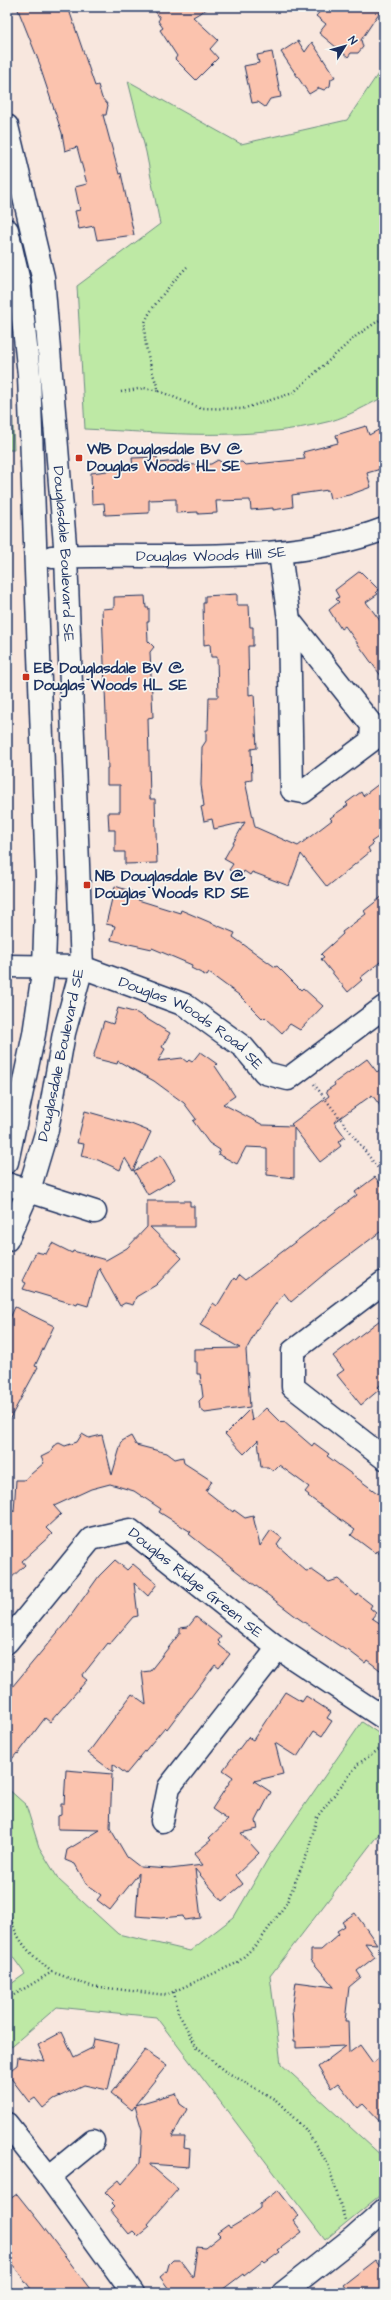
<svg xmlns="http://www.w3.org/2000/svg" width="391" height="2300" viewBox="0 0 391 2300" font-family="'Architects Daughter',sans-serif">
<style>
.green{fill:#bee9a5;stroke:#6c8c82}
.building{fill:#fbc3ae;stroke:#1b2f5e}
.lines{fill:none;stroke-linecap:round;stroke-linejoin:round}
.minor-casing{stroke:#1b2f5e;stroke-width:25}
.path{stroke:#1b2f5e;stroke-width:2.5;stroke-dasharray:1 3;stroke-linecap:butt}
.minor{stroke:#f6f6f2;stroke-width:22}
.poi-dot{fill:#c8321e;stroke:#f6f6f2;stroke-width:1.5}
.labels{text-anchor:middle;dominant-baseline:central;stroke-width:3.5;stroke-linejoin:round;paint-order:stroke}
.poi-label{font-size:15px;font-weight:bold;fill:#1b2f5e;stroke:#f6f6f2;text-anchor:start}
.street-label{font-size:15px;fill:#1b2f5e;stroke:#f6f6f2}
</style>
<rect width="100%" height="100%" fill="#f8e7de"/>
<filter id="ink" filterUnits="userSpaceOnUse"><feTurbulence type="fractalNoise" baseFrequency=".025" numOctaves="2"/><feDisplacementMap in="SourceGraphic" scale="8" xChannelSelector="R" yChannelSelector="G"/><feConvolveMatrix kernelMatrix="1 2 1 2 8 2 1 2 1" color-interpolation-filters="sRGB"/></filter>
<g filter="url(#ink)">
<g class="green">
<path d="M384 65V397C367 405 349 416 331 421 250 442 167 433 85 429L77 286 160 224 146 152 128 81 241 144 347 120Z"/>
<polygon points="7,363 10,363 14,450 7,450"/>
<polygon points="362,1722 384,1737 384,1827 270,1976 281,2064 384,2158 384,2192 325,2240 156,2017 57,2007 7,2050 7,1987 25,1974 7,1949 7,1788 26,1805 39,1847 59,1880 118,1934 190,1951 234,1917 270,1855"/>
</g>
<g class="building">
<polygon points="17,7 68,7 95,86 98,85 102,98 108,105 106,115 103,115 119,174 121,173 134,235 97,240 94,226 79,229 75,211 80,210 75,187 87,184 77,147 65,151 62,133 40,67 41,67"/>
<polygon points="152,7 210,7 193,17 218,40 210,49 218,58 196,80 175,59 177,56 160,30 163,28 158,21 160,18"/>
<polygon points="324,7 383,7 361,40 363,47 358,53 351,53 348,57 319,33 326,24 316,16"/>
<polygon points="298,41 305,52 312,42 335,77 331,79 330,86 324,90 319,88 309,94 281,52"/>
<polygon points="272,52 281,97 270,99 265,107 258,102 252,103 244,66 259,63 257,55"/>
<polygon points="366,426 369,435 384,427 384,468 367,473 371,487 349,495 330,499 328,490 292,495 293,507 273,510 273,508 251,510 250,500 216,501 217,513 198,514 198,512 176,513 176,499 149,500 149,513 105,515 104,503 92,504 91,473 133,468 132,458 157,457 158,463 178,461 178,463 189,463 190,465 211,464 218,460 224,464 242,462 245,465 305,459 303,452 338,443 336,435"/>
<polygon points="360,571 379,590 376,592 378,594 366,602 384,626 384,680 345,626 341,629 329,610 339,602 336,599 339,597 335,590"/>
<polygon points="237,594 237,605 249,605 250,627 253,627 253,646 248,646 249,695 254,694 257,748 251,749 252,780 245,781 255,827 298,846 332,820 330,818 348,805 346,803 361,792 363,796 384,780 384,833 371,842 373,844 368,848 370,852 327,887 301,854 289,886 252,872 250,875 244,871 241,877 229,870 233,864 224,859 245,822 214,829 212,819 204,821 201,807 204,806 201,785 202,747 206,741 206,730 208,730 209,697 218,697 217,657 211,657 210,644 204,645 203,603 205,603 205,596"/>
<polygon points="145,596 146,608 149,608 149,622 147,622 148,641 154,647 150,652 153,717 148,718 150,799 155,799 157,863 125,864 125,852 115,852 115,830 109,830 108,812 120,812 120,785 107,785 107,768 108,768 102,609 114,608 114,597"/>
<polygon points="115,886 139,894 138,900 180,913 181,910 235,933 233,937 275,967 277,966 301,990 303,988 323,1006 300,1030 290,1024 282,1033 265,1017 263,1019 239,995 209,973 207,976 191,968 192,965 152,948 152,949 111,940 115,926 106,924"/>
<polygon points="384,895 384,959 360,978 362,980 348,992 321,959 324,957 321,954 343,934 342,932 366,914 364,911"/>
<polygon points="118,1008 137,1013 170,1033 162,1047 165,1049 158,1061 182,1058 187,1062 189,1060 192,1062 200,1052 217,1064 215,1066 235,1096 223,1104 263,1125 293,1126 291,1124 329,1096 326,1091 335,1085 334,1083 367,1059 377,1072 384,1066 384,1111 372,1095 334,1122 345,1137 338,1142 341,1146 320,1162 294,1128 294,1178 267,1175 267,1148 246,1147 237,1164 218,1154 220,1150 209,1143 193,1121 196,1119 184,1103 154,1081 118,1061 117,1064 93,1058 104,1021 113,1024"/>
<polygon points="85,1111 131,1124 151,1132 133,1171 125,1158 120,1170 98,1160 81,1156 84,1144 77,1143"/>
<polygon points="161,1155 175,1179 148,1195 134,1171"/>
<polygon points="375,1177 384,1189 384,1229 322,1276 291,1302 284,1293 258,1328 246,1350 250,1407 205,1413 200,1409 199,1401 203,1397 200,1374 197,1374 197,1362 194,1362 194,1349 240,1348 200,1325 213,1303 217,1306 234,1278 236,1280 239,1275 245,1280 357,1195 355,1192"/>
<polygon points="147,1201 190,1201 190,1206 194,1206 194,1227 150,1227 182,1258 156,1285 136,1297 133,1305 125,1303 120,1306 99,1268 88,1306 78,1303 77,1305 23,1289 26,1283 22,1281 36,1252 46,1254 52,1243 72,1253 73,1251 106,1260 127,1248 147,1227"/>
<polygon points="15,1307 54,1326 35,1366 38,1367 7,1424 7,1325"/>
<polygon points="384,1317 384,1382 378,1387 380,1389 361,1405 337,1375 344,1370 333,1356"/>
<polygon points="266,1408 281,1423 283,1421 312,1446 314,1443 329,1454 327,1456 384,1498 384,1557 376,1551 375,1553 351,1535 355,1530 308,1496 309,1495 305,1492 309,1487 279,1465 273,1471 268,1467 261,1467 258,1440 244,1454 225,1434 250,1409 252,1421"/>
<polygon points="82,1434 89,1438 102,1435 112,1475 122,1441 131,1436 136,1445 167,1453 175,1459 183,1457 184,1463 212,1481 206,1491 233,1512 234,1510 245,1518 253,1516 260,1546 271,1530 282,1538 277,1545 306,1571 312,1570 329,1582 338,1579 357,1596 358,1594 372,1605 370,1608 376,1613 372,1618 384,1626 384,1673 367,1660 365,1663 348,1650 347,1651 298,1618 209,1550 189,1534 191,1532 159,1512 161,1509 134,1491 110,1484 91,1489 54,1506 61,1514 46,1528 52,1534 22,1561 25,1565 7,1582 7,1503 14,1512 16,1480 24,1480 44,1463 41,1457 51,1452 53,1446 59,1443 65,1446 77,1442"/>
<polygon points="115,1560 127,1570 133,1564 157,1584 148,1596 134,1583 138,1616 133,1617 110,1644 108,1643 82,1676 87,1680 50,1722 45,1718 18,1754 17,1753 7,1765 7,1693 67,1621 99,1576"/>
<polygon points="196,1617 221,1637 218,1641 220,1643 219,1645 230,1654 219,1668 215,1665 167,1729 165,1727 126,1774 113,1764 113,1772 88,1753 132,1694 146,1704 142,1672 150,1671 180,1633 180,1628 188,1627"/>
<polygon points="285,1692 302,1702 306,1696 331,1712 327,1718 332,1721 322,1736 314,1731 297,1757 275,1743 283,1774 254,1781 271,1792 256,1821 258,1829 241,1833 259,1853 236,1875 243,1884 222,1901 195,1869 201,1918 184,1920 183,1916 161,1918 136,1916 139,1873 110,1910 97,1900 101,1895 86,1884 75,1864 65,1860 67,1850 100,1830 58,1829 58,1816 61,1815 61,1804 64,1804 66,1770 112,1774 110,1828 127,1857 140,1867 170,1869 203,1865 194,1854 211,1840 209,1838 228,1820 212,1809 233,1777 223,1770 248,1737 253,1740"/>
<polygon points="355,1913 377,1944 365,1943 375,1957 357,1971 361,1977 349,1987 345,2021 348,2021 349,2053 360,2045 373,2063 384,2054 384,2126 363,2104 358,2108 338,2083 331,2088 318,2067 346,2046 296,2048 296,2041 294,2041 292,2010 296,1982 334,1987 311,1960 311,1950 321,1950 339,1934 337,1931 345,1926 342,1922"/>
<polygon points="62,2032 74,2057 92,2048 94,2039 118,2044 108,2090 84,2085 54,2099 43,2108 35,2098 29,2102 7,2073 17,2065 18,2057 45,2061 38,2045"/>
<polygon points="145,2050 167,2065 135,2105 176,2093 180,2104 187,2109 172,2137 185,2137 184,2148 190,2149 189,2167 149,2164 178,2189 148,2224 150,2226 138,2236 133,2231 129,2234 110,2211 114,2207 111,2204 114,2201 105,2192 119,2180 122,2184 140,2163 142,2130 135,2106 132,2110 111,2093"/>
<polygon points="278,2190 298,2216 293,2220 302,2232 278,2250 280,2252 265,2263 263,2261 244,2276 243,2274 218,2293 172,2293 160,2277 167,2271 169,2264 173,2260 180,2260 193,2278 197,2247 205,2248 220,2236 217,2233 228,2225 230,2228 245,2219 260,2208 260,2204"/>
<polygon points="17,2194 41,2224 93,2293 34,2293 7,2257 7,2201"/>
<polygon points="375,2260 384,2272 384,2293 349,2293 343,2285"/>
</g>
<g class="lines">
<g class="minor-casing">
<g id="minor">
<path id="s1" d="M7 126 43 277 66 557 82 967 64 1033 47 1130 29 1190 7 1240"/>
<polyline points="7,230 19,282 29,375 47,878 44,966 34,1034 7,1162"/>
<polyline points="280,553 289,620 292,790 303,792 371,741 372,725 289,620"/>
<path id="s2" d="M52 557C158 552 285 567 384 529"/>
<path id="s3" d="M7 966 82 967 185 1005 243 1047 265 1073 288 1079 384 1007"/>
<polyline points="7,1184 95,1212"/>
<polyline points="384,1282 293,1351 293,1387 384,1458"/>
<path id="s4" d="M7 1642 91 1539 130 1530 278 1648 384 1718"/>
<polyline points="162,1821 169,1787 278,1648"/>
<polyline points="7,2124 49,2177 133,2293"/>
<polyline points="49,2177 93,2141"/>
<polyline points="283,2293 354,2237 384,2210"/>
</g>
</g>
<g class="path">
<path d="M187 267C177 277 146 312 145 324 143 345 152 372 159 391L200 408 242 409 293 393 356 336 384 317"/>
<polyline points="121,392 144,388 159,391"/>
<polyline points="314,1084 384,1176"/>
<path d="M7 1903C13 1937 26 1951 52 1972"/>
<polyline points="174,1992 178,2012 196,2046 223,2070 276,2100 305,2129 328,2164 345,2220"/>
<polyline points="7,1999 52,1972 91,1986 166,1995 237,1963 259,1942 286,1904 308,1852 317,1817 358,1764 384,1746"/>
</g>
<use href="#minor" class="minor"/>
</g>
</g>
<g class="poi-dot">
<rect x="75" y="454" width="8" height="8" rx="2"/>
<rect x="22" y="673" width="8" height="8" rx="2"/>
<rect x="83" y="881" width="8" height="8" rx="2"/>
</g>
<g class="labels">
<g class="poi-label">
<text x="87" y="449">WB Douglasdale BV @<tspan x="87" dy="17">Douglas Woods HL SE</tspan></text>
<text x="34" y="668">EB Douglasdale BV @<tspan x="34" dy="17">Douglas Woods HL SE</tspan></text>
<text x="95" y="876">NB Douglasdale BV @<tspan x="95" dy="17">Douglas Woods RD SE</tspan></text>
</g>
<g class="street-label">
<text stroke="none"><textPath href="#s2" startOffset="159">Douglas Woods Hill SE</textPath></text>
<text stroke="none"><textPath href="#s1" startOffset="433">Douglasdale Boulevard SE</textPath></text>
<text stroke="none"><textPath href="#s3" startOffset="199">Douglas Woods Road SE</textPath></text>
<text transform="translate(61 1055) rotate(-78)">Douglasdale Boulevard SE</text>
<text stroke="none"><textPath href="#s4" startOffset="257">Douglas Ridge Green SE</textPath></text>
</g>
</g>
<rect width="391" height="2300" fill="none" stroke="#f6f6f2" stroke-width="24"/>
<rect x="12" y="12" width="367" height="2276" fill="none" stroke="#1b2f5e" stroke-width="1.5" filter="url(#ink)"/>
<g transform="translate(345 46) rotate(53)" stroke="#f6f6f2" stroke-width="3" paint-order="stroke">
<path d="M0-3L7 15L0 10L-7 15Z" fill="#1b2f5e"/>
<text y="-6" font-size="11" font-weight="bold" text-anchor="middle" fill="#1b2f5e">N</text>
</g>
</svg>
